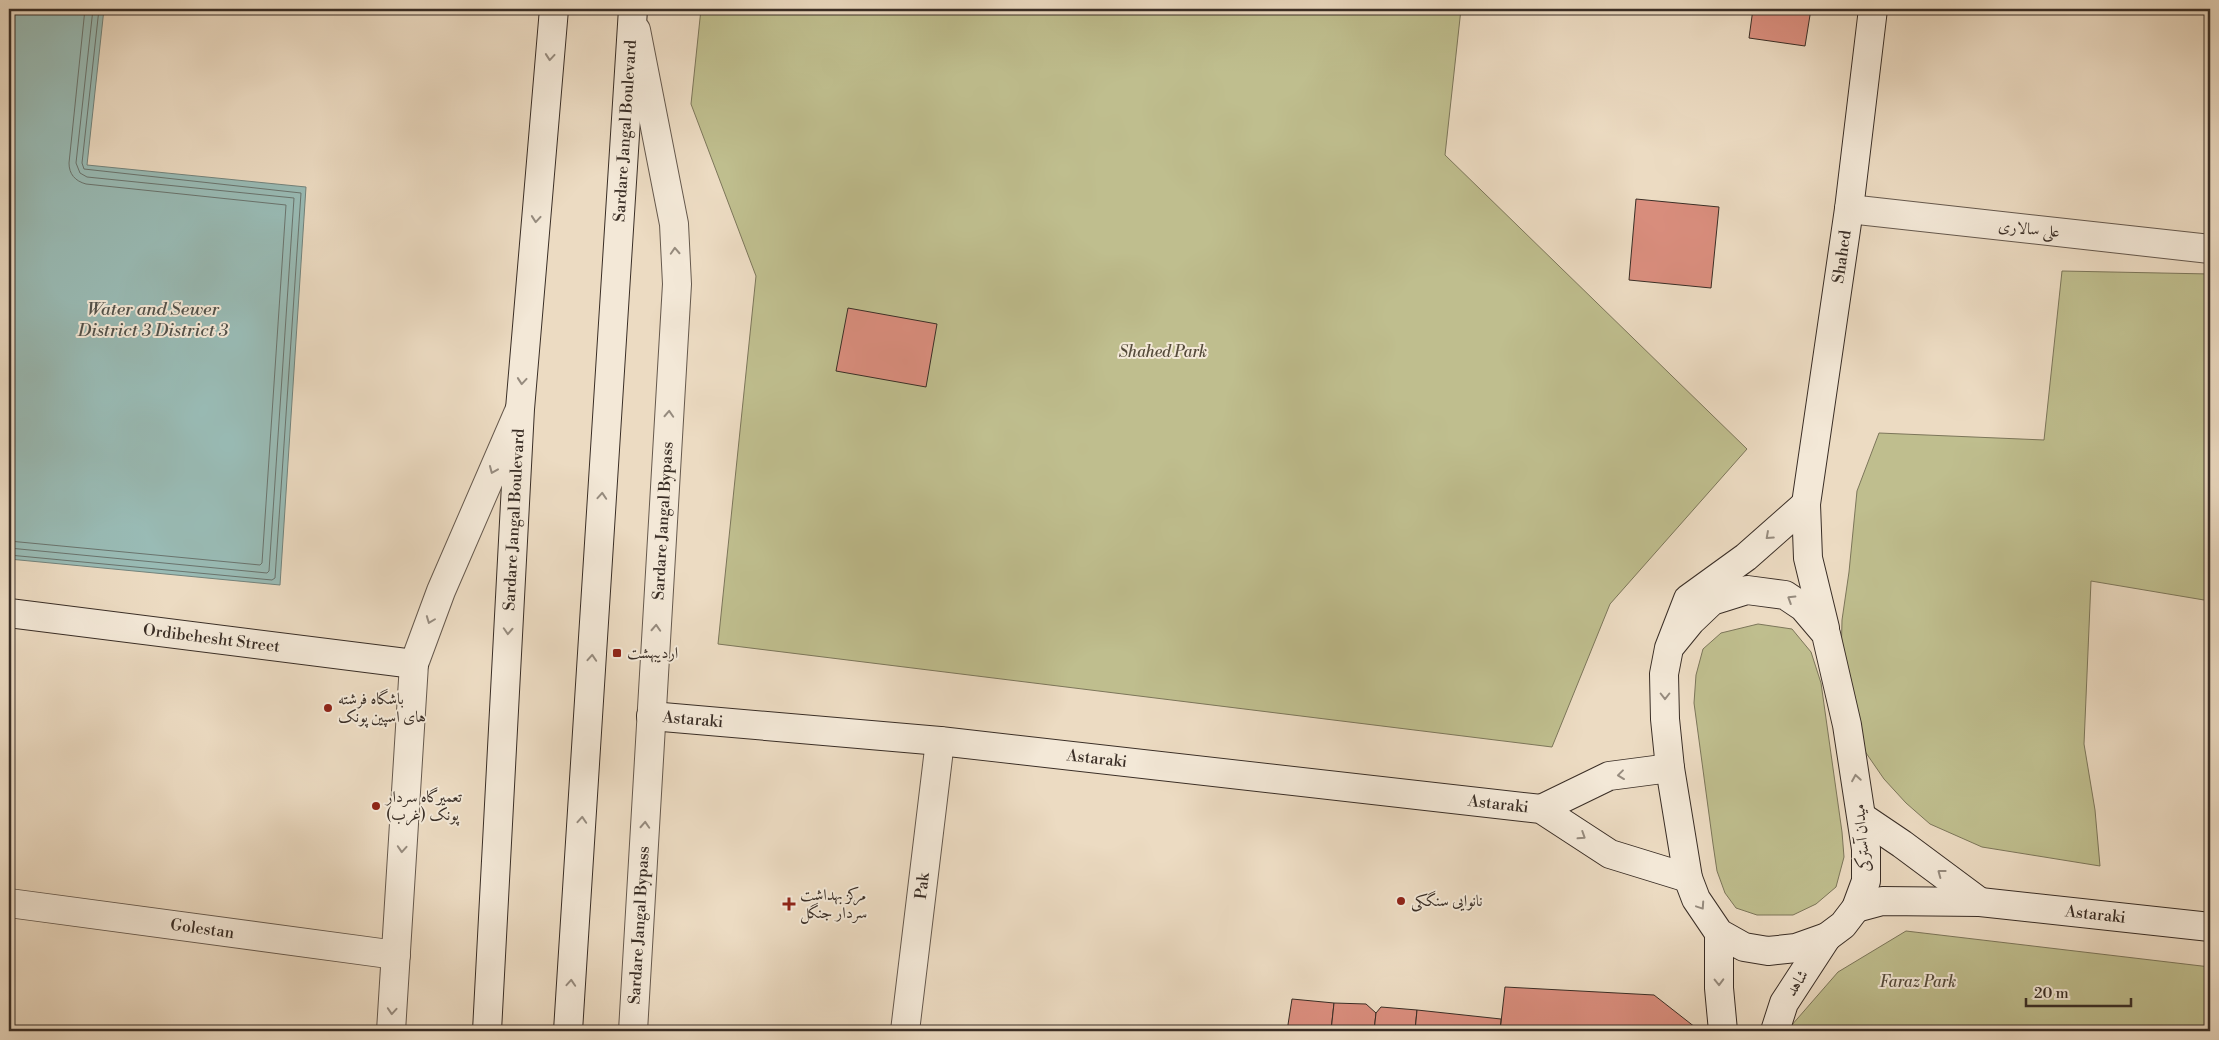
<svg xmlns="http://www.w3.org/2000/svg" width="2219" height="1040" viewBox="0 0 2219 1040" font-family="'Libre Bodoni',Amiri,serif">
<style>
.green{fill:#bfbe8e;stroke:#7c765a}
.water{fill:#99bbb5;stroke:#73837c}
.lines{fill:none;stroke-linecap:round;stroke-linejoin:round}
.shore{stroke:#6a746e;stroke-width:1}
.building{fill:#da8e7e;stroke:#3a2e26}
.street-casing{stroke:#66594d;stroke-width:30}
.secondary-casing{stroke:#3a2e26;stroke-width:30}
.street{stroke:#f3e8d7;stroke-width:28}
.secondary{stroke:#f3e8d7;stroke-width:28}
.oneway{stroke:#968b7e}
.poi-dot{fill:#8f2418;stroke:#f3e8d7;stroke-width:2}
.labels{text-anchor:middle;dominant-baseline:central;stroke-width:4;stroke-linejoin:round;paint-order:stroke}
.street-label{font-size:16px;fill:#3a2e26;stroke:#f3e8d7}
.park-label{font-size:16px;font-style:italic;fill:#554b3b;stroke:#f3e8d7}
.poi-label{font-size:16px;fill:#3a2e26;stroke:#f3e8d7;text-anchor:start}
.water-label{font-size:18px;font-style:italic;fill:#52514a;stroke:#f3e8d7}
</style>
<rect width="100%" height="100%" fill="#ecdbc2"/>
<filter id="stains"><feTurbulence type="fractalNoise" baseFrequency=".004" numOctaves="4"/><feColorMatrix values="0 0 0 0 .2 0 0 0 0 .09 0 0 0 0 .02 0 0 0 .5 -.17"/></filter>
<radialGradient id="worn" r=".72"><stop offset=".6" stop-color="#630" stop-opacity="0"/><stop offset="1" stop-color="#630" stop-opacity=".3"/></radialGradient>
<g class="green">
<polygon points="701,9 1461,9 1445,155 1747,449 1610,604 1552,747 718,644 756,276 691,104"/>
<polygon points="2062,271 2210,274 2210,601 2091,581 2084,744 2095,810 2100,866 1982,847 1930,824 1906,803 1884,779 1864,750 1841,665 1842,620 1849,572 1857,491 1879,433 2044,440"/>
<polygon points="1758,624 1792,629 1811,652 1821,683 1842,832 1844,857 1836,887 1816,904 1793,915 1757,915 1736,908 1725,893 1717,871 1713,844 1694,703 1696,675 1703,649 1721,633"/>
<polygon points="1906,931 2210,967 2210,1031 1791,1031 1791,1026 1838,972"/>
</g>
<polygon class="water" points="9,9 104,9 87,165 306,187 280,585 9,559"/>
<g class="lines">
<g class="shore">
<path d="M9 541 260 565 262 563 286 205 86 184C75 181 69 174 69 163L85 9"/>
<polyline points="9,548 267,573 269,571 294,198 87,177 80,173 76,163 93,9"/>
<polyline points="9,555 272,580 275,578 301,193 84,169 82,163 99,9"/>
</g>
</g>
<g class="building">
<polygon points="1753,9 1811,9 1805,46 1749,38"/>
<polygon points="1636,199 1719,207 1711,288 1629,280"/>
<polygon points="848,308 937,324 926,387 836,371"/>
<polygon points="1505,987 1654,995 1700,1031 1500,1031"/>
<polygon points="1292,999 1334,1003 1331,1031 1287,1031"/>
<polygon points="1334,1003 1366,1004 1376,1013 1374,1031 1331,1031"/>
<polygon points="1381,1007 1417,1010 1415,1031 1374,1031 1376,1013"/>
<polygon points="1417,1010 1501,1019 1500,1031 1415,1031"/>
</g>
<g class="lines">
<g class="street-casing">
<g id="street">
<polyline points="1849,209 2210,249"/>
<path id="s1" d="M9 903 396 955"/>
<polyline points="391,1031 414,664 441,591 519,411"/>
<path id="s2" d="M633 1031 677 284 674 224 636 30"/>
<path id="s3" d="M905 1031 940 741"/>
</g>
</g>
<g class="secondary-casing">
<g id="secondary">
<path id="s4" d="M9 613 414 664"/>
<path id="s5" d="M1825 628 1808 558 1806 504 1849 209 1873 9"/>
<polyline points="1669,648 1691,621 1712,601 1747,590 1785,595 1803,607 1826,634 1847,725 1866,849 1866,881 1856,908 1843,925 1827,937 1796,948 1768,951 1744,947 1719,933 1696,899 1688,878 1670,768 1665,719 1664,674 1669,648 1688,599 1746,557 1806,504"/>
<path id="s6" d="M651 716 940 741 1541 809 1610 854 1688 878"/>
<polyline points="1541,809 1609,776 1670,768"/>
<polyline points="1862,817 1902,844 1980,902"/>
<path id="s7" d="M1856 908 1882 901 1980 902 2210 927"/>
<polyline points="1719,933 1719,988 1723,1031"/>
<path id="s8" d="M487 1031 520 409 554 9"/>
<path id="s9" d="M568 1031 633 9"/>
<polyline points="1775,1031 1784,1003 1827,937"/>
</g>
</g>
<use href="#street" class="street"/>
<use href="#secondary" class="secondary"/>
</g>
<defs><path id="oneway-chevron" d="M-2-3.5L2.5 0L-2 3.5" fill="none" stroke-width="1.6" stroke-linecap="round" stroke-linejoin="round" transform="scale(1.25)"/></defs>
<g class="oneway">
<use href="#oneway-chevron" transform="translate(550 57) rotate(95)"/>
<use href="#oneway-chevron" transform="translate(536 219) rotate(95)"/>
<use href="#oneway-chevron" transform="translate(675 251) rotate(-93)"/>
<use href="#oneway-chevron" transform="translate(522 381) rotate(95)"/>
<use href="#oneway-chevron" transform="translate(669 414) rotate(-87)"/>
<use href="#oneway-chevron" transform="translate(493 470) rotate(113)"/>
<use href="#oneway-chevron" transform="translate(602 496) rotate(-86)"/>
<use href="#oneway-chevron" transform="translate(1769 536) rotate(138)"/>
<use href="#oneway-chevron" transform="translate(1791 599) rotate(-148)"/>
<use href="#oneway-chevron" transform="translate(430 620) rotate(111)"/>
<use href="#oneway-chevron" transform="translate(656 628) rotate(-87)"/>
<use href="#oneway-chevron" transform="translate(508 631) rotate(93)"/>
<use href="#oneway-chevron" transform="translate(592 658) rotate(-86)"/>
<use href="#oneway-chevron" transform="translate(1665 696) rotate(90)"/>
<use href="#oneway-chevron" transform="translate(1621 775) rotate(173)"/>
<use href="#oneway-chevron" transform="translate(1856 778) rotate(-99)"/>
<use href="#oneway-chevron" transform="translate(582 820) rotate(-86)"/>
<use href="#oneway-chevron" transform="translate(645 825) rotate(-87)"/>
<use href="#oneway-chevron" transform="translate(1582 836) rotate(33)"/>
<use href="#oneway-chevron" transform="translate(402 849) rotate(94)"/>
<use href="#oneway-chevron" transform="translate(1941 873) rotate(-143)"/>
<use href="#oneway-chevron" transform="translate(1701 906) rotate(56)"/>
<use href="#oneway-chevron" transform="translate(1719 982) rotate(89)"/>
<use href="#oneway-chevron" transform="translate(571 983) rotate(-86)"/>
<use href="#oneway-chevron" transform="translate(392 1011) rotate(94)"/>
</g>
<g class="poi-dot">
<rect x="612" y="648" width="10" height="10" rx="2.5"/>
<circle cx="328" cy="708" r="5"/>
<circle cx="376" cy="806" r="5"/>
<circle cx="1401" cy="901" r="5"/>
<path d="M786.5 896.5h5v5h5v5h-5v5h-5v-5h-5v-5h5z"/>
</g>
<g class="labels">
<g class="street-label">
<text stroke="none"><textPath href="#s9" startOffset="902">Sardare Jangal Boulevard</textPath></text>
<text transform="translate(2029 229) rotate(6)">علی سالاری</text>
<text stroke="none"><textPath href="#s5" startOffset="376">Shahed</textPath></text>
<text stroke="none"><textPath href="#s8" startOffset="512">Sardare Jangal Boulevard</textPath></text>
<text stroke="none"><textPath href="#s2" startOffset="511">Sardare Jangal Bypass</textPath></text>
<text stroke="none"><textPath href="#s4" startOffset="204">Ordibehesht Street</textPath></text>
<text stroke="none"><textPath href="#s6" startOffset="42">Astaraki</textPath></text>
<text stroke="none"><textPath href="#s6" startOffset="448">Astaraki</textPath></text>
<text stroke="none"><textPath href="#s6" startOffset="852">Astaraki</textPath></text>
<text transform="translate(1862 838) rotate(-95)">میدان آسترکی</text>
<text stroke="none"><textPath href="#s3" startOffset="146">Pak</textPath></text>
<text stroke="none"><textPath href="#s7" startOffset="241">Astaraki</textPath></text>
<text stroke="none"><textPath href="#s2" startOffset="106">Sardare Jangal Bypass</textPath></text>
<text stroke="none"><textPath href="#s1" startOffset="195">Golestan</textPath></text>
<text transform="translate(1797 983) rotate(-57)">شاهد</text>
</g>
<g class="park-label">
<text x="1163" y="352">Shahed Park</text>
<text x="1918" y="982">Faraz Park</text>
</g>
<g class="poi-label">
<text x="627" y="653">اردیبهشت</text>
<text x="338" y="699">باشگاه فرشته<tspan x="338" dy="18">های اسپین پونک</tspan></text>
<text x="386" y="797">تعمیرگاه سردار<tspan x="386" dy="18">پونک (غرب)</tspan></text>
<text x="800" y="895">مرکز بهداشت<tspan x="800" dy="18">سردار جنگل</tspan></text>
<text x="1411" y="901">نانوایی سنگکی</text>
</g>
<g class="water-label">
<text x="153" y="309">Water and Sewer<tspan x="153" dy="21">District 3 District 3</tspan></text>
</g>
</g>
<rect width="2219" height="1040" fill="none" stroke="#ecdbc2" stroke-width="30"/>
<rect x="10" y="10" width="2199" height="1020" fill="none" stroke="#3a2e26" stroke-width="2.5"/>
<rect x="15" y="15" width="2189" height="1010" fill="none" stroke="#3a2e26"/>
<path d="M2026 998v8h105v-8" fill="none" stroke="#3a2e26" stroke-width="2.5"/>
<text x="2034" y="998" font-size="15" fill="#3a2e26" stroke="#f3e8d7" stroke-width="4" paint-order="stroke">20 m</text>
<rect width="100%" height="100%" filter="url(#stains)"/>
<rect width="100%" height="100%" fill="url(#worn)"/>
</svg>
